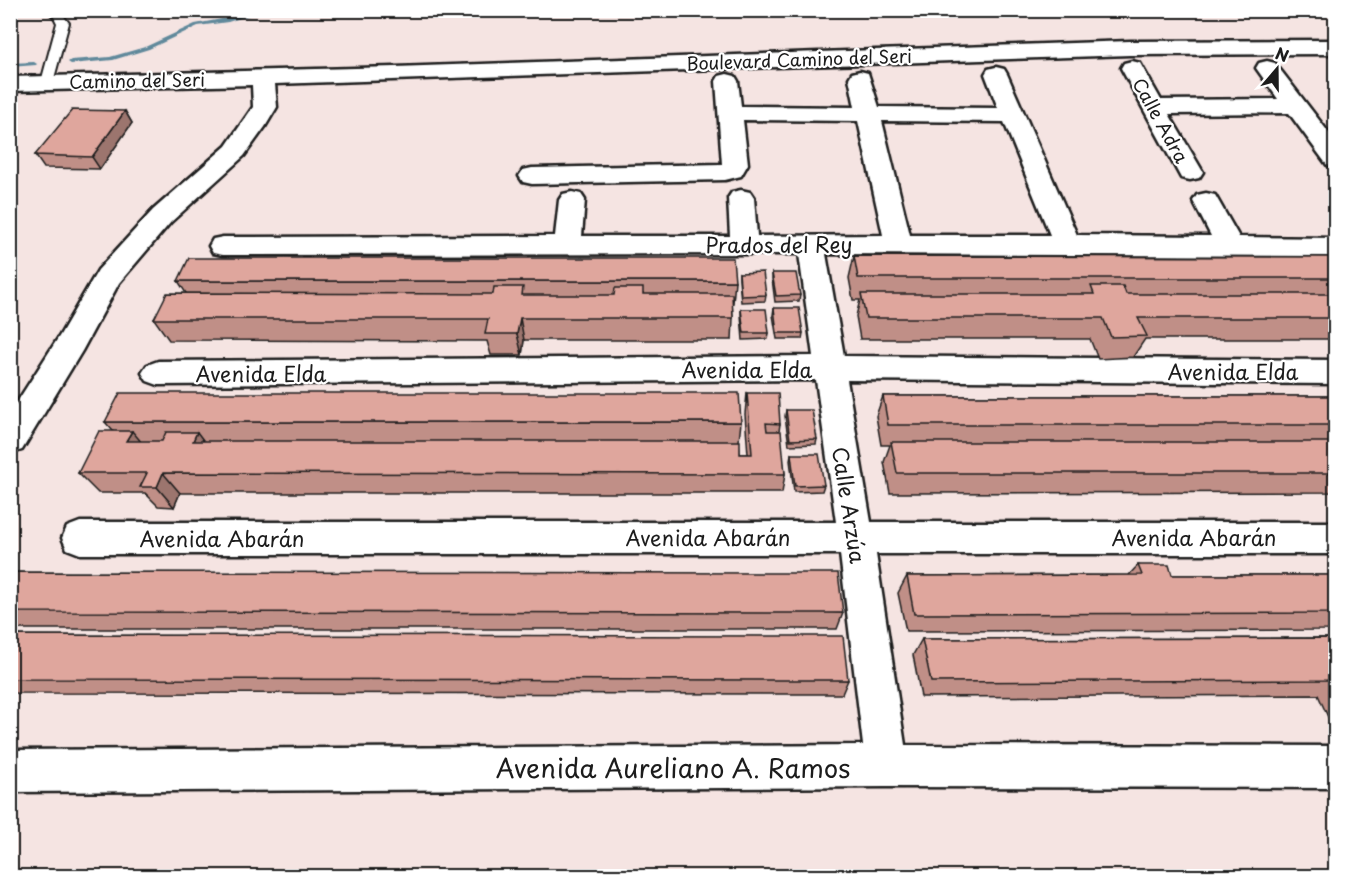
<svg xmlns="http://www.w3.org/2000/svg" width="1346" height="887" viewBox="0 0 1346 887" font-family="'Playpen Sans',sans-serif">
<style>
.lines{fill:none;stroke-linecap:round;stroke-linejoin:round}
.stream{fill:#60899b;fill-rule:evenodd}
.service-casing{stroke:#1c1c1c;stroke-width:4}
.minor-casing{stroke:#1c1c1c;stroke-width:5}
.service{fill:#fff;fill-rule:evenodd}
.minor{fill:#fff;fill-rule:evenodd}
.wall{fill:#c08f87;stroke:#1c1c1c;stroke-width:1.5}
.shaded-wall{fill:#9c746e;stroke:#1c1c1c;stroke-width:1.5}
.building{fill:#dfa69d;stroke:#1c1c1c;stroke-width:1.5}
.labels{text-anchor:middle;dominant-baseline:central;stroke-width:4.5;stroke-linejoin:round;paint-order:stroke}
.far-street-label{font-size:18px;fill:#1c1c1c;stroke:#fff}
.street-label{font-size:21px;fill:#1c1c1c;stroke:#fff}
.near-street-label{font-size:26px;fill:#1c1c1c;stroke:#fff}
</style>
<rect width="100%" height="100%" fill="#f5e4e2"/>
<filter id="ink" filterUnits="userSpaceOnUse"><feTurbulence type="fractalNoise" baseFrequency=".0167" numOctaves="2"/><feDisplacementMap in="SourceGraphic" scale="12" xChannelSelector="R" yChannelSelector="G"/><feConvolveMatrix kernelMatrix="1 2 1 2 8 2 1 2 1" color-interpolation-filters="sRGB"/></filter>
<g filter="url(#ink)">
<g class="lines">
<g class="stream">
<polygon points="255,10 265,10 228,22 198,26 149,49 113,60 71,64 68,62 71,60 110,57 145,47 195,24 227,18"/>
<polygon points="34,62 37,64 36,65 10,67 10,63"/>
</g>
<g class="service-casing">
<polygon id="service" points="45,10 59,10 69,23 53,82 47,86 41,82 57,23 54,17"/>
</g>
<g class="minor-casing">
<g id="minor">
<polygon points="1336,40 1336,54 1130,55 275,84 277,107 265,127 244,156 171,222 119,283 82,351 22,450 10,454 10,413 60,335 98,270 153,210 226,146 253,107 252,85 10,91 10,77 395,67 1130,41"/>
<polygon points="1132,61 1140,63 1161,100 1278,99 1256,68 1259,63 1267,61 1275,63 1336,142 1336,168 1327,165 1289,113 1169,114 1203,172 1199,178 1190,180 1181,178 1121,68 1124,63"/>
<path d="M996 67 1004 69 1007 74 1077 235 1211 236 1193 201 1197 195 1206 193 1215 195 1239 237 1336 238V256L826 254 844 356 1336 360V384L847 380 871 522H1336V554H876L905 745 1336 746V788L887 787 10 792V750L863 745 840 554H80L67 549 62 538 67 527 80 522H836L816 380 158 385 147 381 142 373 147 365 158 361 813 356 799 254 223 255 213 253 209 246 213 239 223 237 555 236 559 200 563 194 572 192 581 194 585 200 582 236H730L728 198 732 192 741 190 750 192 754 198 757 236 883 235 858 121 743 120 748 164 741 176 725 180 532 184 523 182 519 176 523 170 532 168 722 164 716 81 719 76 727 74 735 76 738 81 741 106 855 107 849 78 852 73 860 71 868 73 879 107 998 108 985 74 988 69ZM882 121 1004 122 1050 235H910Z"/>
</g>
</g>
<use href="#service" class="service"/>
<use href="#minor" class="minor"/>
</g>
<g class="wall">
<polygon points="125,111 132,123 100,169 44,168 35,155"/>
<polygon points="854,256 1335,257 1335,339 1145,339 1133,357 1098,359 1090,339 860,339 856,316 860,300 853,300 849,278"/>
<polygon points="739,273 766,295 765,301 741,302 739,279"/>
<polygon points="772,273 800,295 799,301 775,302 772,279"/>
<polygon points="178,281 735,281 733,303 732,303 733,318 732,340 524,340 522,355 491,355 487,341 169,340 154,319 186,293"/>
<polygon points="774,308 803,333 802,339 777,339 773,315"/>
<polygon points="741,309 769,333 768,339 743,340 741,315"/>
<polygon points="747,393 780,424 779,431 785,474 782,493 180,493 174,507 158,506 145,493 98,493 78,473 113,431 105,422 741,422 739,441 740,454 748,454 745,414"/>
<polygon points="883,396 1335,396 1335,492 890,493 884,462 890,445 881,445 876,416"/>
<polygon points="786,410 817,439 816,444 789,445 785,416"/>
<polygon points="791,454 824,485 822,491 794,492 790,460"/>
<polygon points="1138,565 1172,575 1335,575 1335,630 906,631 898,593 907,576 1129,575"/>
<polygon points="10,572 843,613 837,629 12,629 10,628"/>
<polygon points="10,635 848,680 842,694 10,693"/>
<polygon points="1335,638 1335,728 1333,728 1318,695 921,697 913,655 922,639"/>
</g>
<g class="shaded-wall">
<polygon points="125,111 132,123 100,169 92,157"/>
<polygon points="520,318 524,340 522,355 517,334"/>
<polygon points="132,431 149,451 126,441"/>
<polygon points="197,432 212,452 193,441"/>
<polygon points="163,473 180,493 174,507 157,487"/>
</g>
<g class="building">
<polygon points="72,110 125,111 92,157 35,155"/>
<polygon points="854,256 1335,257 1335,278 858,278"/>
<polygon points="189,258 733,258 735,281 178,281"/>
<polygon points="763,272 766,295 741,296 739,273"/>
<polygon points="772,273 796,273 800,295 776,296"/>
<polygon points="1091,286 1123,286 1126,294 1335,294 1335,318 1138,318 1147,336 1111,337 1103,318 866,318 861,294 1094,294"/>
<polygon points="494,287 523,287 522,295 614,295 615,288 643,288 643,294 732,294 733,318 520,318 517,334 485,334 488,319 154,319 167,293 493,294"/>
<polygon points="774,308 799,308 803,333 777,333"/>
<polygon points="741,309 766,309 769,333 744,333"/>
<polygon points="120,393 739,393 741,422 105,422"/>
<polygon points="747,393 778,393 780,424 766,423 767,431 781,431 785,474 163,473 157,487 140,487 147,473 78,473 99,431 132,431 126,441 162,441 166,432 197,432 193,441 740,441 740,454 752,454"/>
<polygon points="883,396 1335,396 1335,425 888,425"/>
<polygon points="786,410 812,410 817,439 790,440"/>
<polygon points="891,442 1335,442 1335,473 897,473"/>
<polygon points="791,454 819,454 824,485 795,486"/>
<polygon points="1138,565 1169,565 1172,575 1335,575 1335,613 914,614 907,576 1142,575"/>
<polygon points="10,572 838,573 843,613 10,612"/>
<polygon points="10,635 843,636 848,680 10,679"/>
<polygon points="1335,638 1335,680 931,682 922,639"/>
</g>
</g>
<g class="labels">
<g class="far-street-label">
<text transform="translate(799 59) rotate(-2)">Boulevard Camino del Seri</text>
<text transform="translate(137 80) rotate(-1)">Camino del Seri</text>
<text transform="translate(1161 120) rotate(61)">Calle Adra</text>
</g>
<g class="street-label">
<text x="779" y="244">Prados del Rey</text>
<text x="747" y="369">Avenida Elda</text>
<text x="1233" y="371">Avenida Elda</text>
<text x="261" y="373">Avenida Elda</text>
<text transform="translate(850 505) rotate(81)">Calle Arzúa</text>
<text x="708" y="537">Avenida Abarán</text>
<text x="1194" y="537">Avenida Abarán</text>
<text x="222" y="538">Avenida Abarán</text>
</g>
<g class="near-street-label">
<text x="673" y="767">Avenida Aureliano A. Ramos</text>
</g>
</g>
<rect width="1346" height="887" fill="none" stroke="#fff" stroke-width="36"/>
<rect x="18" y="18" width="1310" height="851" fill="none" stroke="#1c1c1c" stroke-width="2" filter="url(#ink)"/>
<g transform="translate(1277 69) rotate(20)" stroke="#ffffff" stroke-width="4.5" paint-order="stroke">
<path d="M0-4.5L10 22L0 15L-10 22Z" fill="#1c1c1c"/>
<text y="-9" font-size="16" font-weight="bold" text-anchor="middle" fill="#1c1c1c">N</text>
</g>
</svg>
